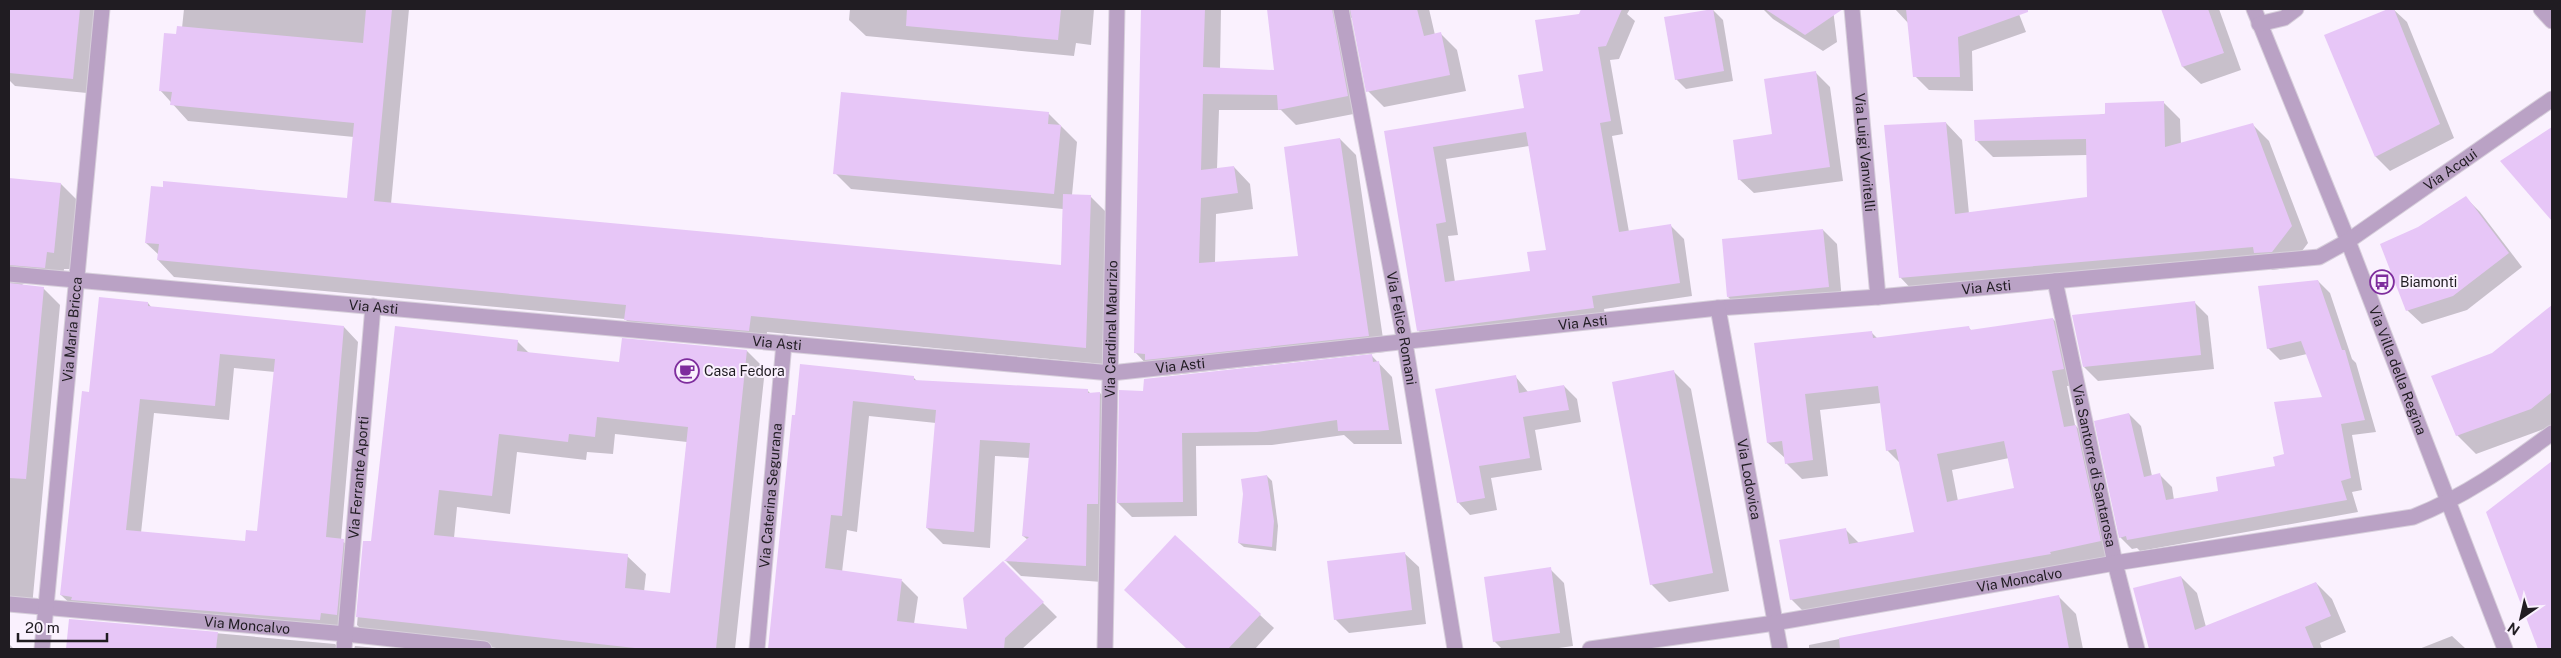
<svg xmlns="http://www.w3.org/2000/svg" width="2561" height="658" viewBox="0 0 2561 658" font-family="'Public Sans',sans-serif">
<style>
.shadow{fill:#0003;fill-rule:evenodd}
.building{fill:#e7c6f7;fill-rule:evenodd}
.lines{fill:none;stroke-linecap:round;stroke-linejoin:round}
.minor-casing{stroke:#d7cfdb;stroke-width:17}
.minor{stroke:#baa2c5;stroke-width:15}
.labels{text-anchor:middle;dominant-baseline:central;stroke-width:4;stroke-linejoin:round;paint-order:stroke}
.street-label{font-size:14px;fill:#201c22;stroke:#faf1fe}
.poi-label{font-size:14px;fill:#201c22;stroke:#faf1fe;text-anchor:start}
</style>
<rect width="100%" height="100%" fill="#faf1fe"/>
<g class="shadow">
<polygon points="9,9 95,10 87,93 15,86 9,80"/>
<polygon points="184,9 409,9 391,204 1062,267 1063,209 851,189 835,173 1048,113 1077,142 1072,195 1090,196 1107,213 1102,364 767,332 766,347 642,336 625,319 174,277 158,260 159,255 146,243 348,200 354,137 188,121 160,90 177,35 182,28"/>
<polygon points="850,9 1094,9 1091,45 1076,43 1074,56 866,36 849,20"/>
<polygon points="1142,9 1221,9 1220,69 1275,71 1268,9 1429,9 1435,35 1441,34 1457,50 1466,91 1384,107 1368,91 1353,17 1351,18 1348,28 1364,112 1296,125 1281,110 1219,110 1217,169 1234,167 1250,184 1253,209 1216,214 1215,263 1299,257 1340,139 1356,155 1385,352 1163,376 1156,369 1151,369 1135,352"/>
<path d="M1598 9H1630L1627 14 1635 21 1619 59 1610 60 1623 134 1612 136 1629 232 1671 226 1684 239 1692 296 1604 309 1606 321 1431 343 1418 330 1386 132 1525 109 1545 72 1604 11ZM1529 146 1547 251 1531 272 1455 282 1448 236 1458 235 1446 159Z"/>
<polygon points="1763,9 1833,9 1837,42 1823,51 1773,19"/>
<polygon points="1895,9 2017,9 2026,32 1972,51 1973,91 1929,90 1915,76 1909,24"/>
<polygon points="2163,9 2219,9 2241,70 2201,84 2183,67"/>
<polygon points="2393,9 2407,22 2454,138 2390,171 2376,157 2326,35"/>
<polygon points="1713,10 1723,20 1733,81 1686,89 1676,79"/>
<polygon points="1816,73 1830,87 1843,181 1754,193 1739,179 1773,135"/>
<polygon points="2163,102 2180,119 2181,144 2252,124 2269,141 2308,243 2289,268 2272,270 2265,263 1916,294 1900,277 1946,123 1962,140 1969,214 2088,198 2087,155 1993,157 1976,140"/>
<polygon points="2552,129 2552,218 2502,162"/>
<polygon points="9,179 61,184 78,201 71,269 64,269 62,285 27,282 20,286 43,288 60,305 32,607 9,604"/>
<polygon points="2466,198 2480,212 2522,267 2467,310 2422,324 2407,310"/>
<polygon points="1823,230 1837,244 1842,301 1743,311 1728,297"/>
<polygon points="2318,281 2330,293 2352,359 2356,363 2376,432 2352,435 2362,490 2352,492 2358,512 2140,551 2137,548 2132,549 2120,537 2129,414 2141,426 2152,476 2160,475 2172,487 2174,500 2219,492 2276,467 2324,398 2307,354 2280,360 2268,348"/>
<polygon points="2194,302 2208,316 2214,369 2098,381 2084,367"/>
<path d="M148 303 152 308 344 327 358 342 341 540 358 554 351 638 76 609 61 595 91 394ZM234 368 275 372 258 532 246 543 141 533 154 413 229 420Z"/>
<polygon points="2552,307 2552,426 2476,454 2457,435 2493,354"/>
<path d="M2053 319 2069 335 2079 385 2067 386 2075 425 2091 442 2116 557 1807 615 1791 599 1845 529 1859 543 1915 533 1901 464 1887 450 1881 403 1820 410 1828 476 1802 479 1786 463 1785 458 1768 443 1755 344 1871 332 1878 339 1969 328 1972 331ZM2009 458 2015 489 1958 501 1952 470Z"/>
<path d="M517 341 530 354 620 363 747 351 765 369 735 649H505L426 640 375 643 357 625 364 542 372 543ZM615 434 687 442 671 595 644 592 646 574 627 556 454 538 457 507 510 514 517 452 586 460 587 452 613 454Z"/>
<polygon points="1372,356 1392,377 1402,444 1354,444 1344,435 1272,445 1196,446 1197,516 1132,517 1118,503 1144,393"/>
<polygon points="1674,372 1691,389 1729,591 1669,602 1651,584"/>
<polygon points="1515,376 1528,392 1564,386 1577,399 1581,422 1535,430 1542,470 1491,478 1497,510 1470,515 1458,502"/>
<polygon points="914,378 917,381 1087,390 1091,394 1100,393 1116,409 1102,582 1021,576 1006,561 1028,540 1023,536 1030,458 995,456 990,548 943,544 927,528 936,423 869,416 857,532 847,530 842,572 902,581 918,597 914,624 970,645 969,649 769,649 793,416"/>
<polygon points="2552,462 2552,649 2539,649 2488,512"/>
<polygon points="1267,476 1272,481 1278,526 1276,551 1244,547 1239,543"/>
<polygon points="1404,553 1419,567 1426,624 1349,633 1335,619"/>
<polygon points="1003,563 1057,617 1022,649 981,649 970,638"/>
<polygon points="1550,569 1564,583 1573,646 1552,649 1502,649 1494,641"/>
<polygon points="2181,577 2197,593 2206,627 2316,583 2332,599 2346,632 2320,643 2322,649 2150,649 2134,589"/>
<polygon points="2058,596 2076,614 2083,649 1809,649 1809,645"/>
<polygon points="1140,604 1260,615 1274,628 1255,649 1188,649"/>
<polygon points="70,620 335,644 340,649 68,649"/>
<polygon points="2452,636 2466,649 2419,649"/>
<polygon points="9,644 14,649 9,649"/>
<polygon points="355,646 388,649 354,649"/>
</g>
<g class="building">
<polygon points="9,9 80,9 73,79 9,73"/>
<polygon points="366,9 392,9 374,201 1061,265 1063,194 1091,195 1086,348 751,316 749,331 624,320 626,305 157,260 159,244 145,243 151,186 163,187 163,181 347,198 354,123 170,105 172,92 159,91 164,33 176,34 177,26 363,43"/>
<polygon points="907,9 1061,9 1058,40 906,26"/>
<polygon points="1141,9 1205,9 1203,67 1274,70 1267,9 1332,9 1348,96 1278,110 1277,95 1203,94 1201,170 1234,166 1238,193 1201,198 1199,263 1298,256 1284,147 1340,138 1369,336 1145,360 1145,354 1134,353"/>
<polygon points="1350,9 1417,9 1424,36 1441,32 1450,75 1366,92"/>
<path d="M1581 9H1622L1606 46 1598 47 1611 121 1600 123 1619 232 1671 224 1680 283 1592 296 1594 308 1417 331 1384 131 1524 108 1518 75 1543 71 1535 20 1579 14ZM1526 132 1546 250 1527 252 1530 271 1445 282 1436 224 1446 222 1433 147Z"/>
<polygon points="1713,9 1724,71 1675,80 1664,17"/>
<polygon points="1765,9 1843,9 1805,35"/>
<polygon points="1906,9 2028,9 2028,12 1958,37 1960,77 1913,77"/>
<polygon points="2161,9 2208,9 2224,53 2182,67"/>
<polygon points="2388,9 2394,9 2440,124 2375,157 2324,35"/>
<polygon points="1816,71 1830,167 1738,180 1733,140 1772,134 1764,79"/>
<polygon points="841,92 1049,112 1048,124 1061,125 1054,194 833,174"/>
<polygon points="2164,101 2165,147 2253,123 2292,226 2272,252 2254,253 2253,247 1899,278 1884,125 1946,122 1955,214 2087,197 2086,139 1975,141 1974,120 2105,114 2105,103"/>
<polygon points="2552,127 2552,221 2500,161"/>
<polygon points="9,178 61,183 54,253 47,252 45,268 9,265"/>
<polygon points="2466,196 2509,253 2453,296 2406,311 2380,244 2418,227"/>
<polygon points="1823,229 1829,287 1727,297 1722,239"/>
<polygon points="2318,280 2342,350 2345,350 2365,420 2341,424 2351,478 2341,481 2347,500 2127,540 2126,536 2119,538 2094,421 2129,413 2144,477 2160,473 2166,500 2218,491 2216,477 2275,466 2273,457 2284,454 2274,402 2322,397 2301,341 2267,349 2258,286"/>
<polygon points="9,283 44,287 26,479 9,478"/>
<path d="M99 297 148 302V306L344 326 326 537 344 539 337 615 321 613 320 620 71 600 72 597 60 595 82 391 89 392ZM220 354 275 359 257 531 246 530 245 541 126 530 140 399 215 406Z"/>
<polygon points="2195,301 2201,355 2083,367 2072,315"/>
<polygon points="2552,305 2552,392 2531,409 2456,436 2431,376 2492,353"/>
<path d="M2053 318 2064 369 2052 371 2064 427 2076 425 2101 541 2050 552 2051 554 1790 600 1779 540 1846 528 1849 544 1914 532 1896 449 1886 451 1878 386 1805 394 1813 460 1785 464 1782 441 1767 443 1754 343 1872 331 1873 338 1969 326 1970 330ZM2004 441 2014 488 1947 502 1937 454Z"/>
<path d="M395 326 518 340 517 351 619 362 622 338 747 350 716 649H644L356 617 363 541H371ZM597 417 688 427 670 593 625 588 628 554 434 535 439 490 492 496 499 434 568 442 569 434 595 437Z"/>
<polygon points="1372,354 1373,362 1379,361 1389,430 1338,431 1337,420 1257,432 1182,433 1183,502 1117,503 1119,390 1143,391 1144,379"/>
<polygon points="800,364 914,376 914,380 1088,389 1088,393 1100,392 1098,504 1087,504 1086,566 1004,561 1029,537 1022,536 1030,443 980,440 974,532 926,528 936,410 853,401 842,516 831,515 825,568 902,579 897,621 967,629 963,598 1003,561 1044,602 1005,638 1004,649 768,649 792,415 795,415"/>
<polygon points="1674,370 1713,573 1650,585 1612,382"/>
<polygon points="1516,375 1519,393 1564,385 1569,410 1523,417 1530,458 1479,466 1485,498 1457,503 1435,389"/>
<polygon points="2552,461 2552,649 2538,649 2486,512"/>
<polygon points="1267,475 1274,521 1272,547 1238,543 1243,494 1241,479"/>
<polygon points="1175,535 1261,614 1228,649 1187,649 1124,590"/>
<polygon points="1405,552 1412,610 1334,620 1327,561"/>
<polygon points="1551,567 1560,633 1493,642 1484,577"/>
<polygon points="2181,576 2195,630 2316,582 2331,616 2305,627 2314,649 2149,649 2133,588"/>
<polygon points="2059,595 2069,649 1840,649 1839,638"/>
<polygon points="69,619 218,632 216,649 66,649"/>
</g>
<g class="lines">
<g class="minor-casing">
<g id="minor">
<path id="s1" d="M1341 9 1405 343 1455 649"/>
<path id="s2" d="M1852 9 1878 297"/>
<path id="s3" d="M2254 9 2348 241 2505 649"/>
<polyline points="2541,9 2552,21"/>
<polyline points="2259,24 2284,18 2296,9"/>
<path id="s4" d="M9 274 1111 373 1718 308 1878 297 2319 257 2348 241 2552 99"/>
<path id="s5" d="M2055 281 2115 563 2137 649"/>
<path id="s6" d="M1718 308 1780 649"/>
<path id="s7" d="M9 604 346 634 484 649"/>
<path id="s8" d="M42 649 102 9"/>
<path id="s9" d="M344 649 373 306"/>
<path id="s10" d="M757 649 784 343"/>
<path id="s11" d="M1105 649 1117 9"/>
<path id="s12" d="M1590 649 1775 623 2115 563 2413 517C2466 496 2506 467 2552 433"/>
</g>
</g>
<use href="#minor" class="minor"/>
</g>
<defs>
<g id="bus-ring" transform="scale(1.25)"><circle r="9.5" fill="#faf1fe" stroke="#7e2d9d" stroke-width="1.5"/><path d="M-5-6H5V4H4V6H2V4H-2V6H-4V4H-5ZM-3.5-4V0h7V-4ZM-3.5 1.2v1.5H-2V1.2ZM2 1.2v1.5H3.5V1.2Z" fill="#7e2d9d"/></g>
<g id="cafe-ring" transform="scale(1.25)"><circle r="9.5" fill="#faf1fe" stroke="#7e2d9d" stroke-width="1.5"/><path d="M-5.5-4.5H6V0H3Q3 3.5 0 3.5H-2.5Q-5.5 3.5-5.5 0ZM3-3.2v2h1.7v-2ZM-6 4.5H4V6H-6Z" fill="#7e2d9d"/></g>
</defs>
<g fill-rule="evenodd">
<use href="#bus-ring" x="2382" y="282"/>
<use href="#cafe-ring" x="687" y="371"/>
</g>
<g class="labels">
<g class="street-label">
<text stroke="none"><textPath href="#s2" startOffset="144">Via Luigi Vanvitelli</textPath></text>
<text stroke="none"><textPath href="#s4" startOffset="2478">Via Acqui</textPath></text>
<text stroke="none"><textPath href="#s4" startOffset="1986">Via Asti</textPath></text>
<text stroke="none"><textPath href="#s4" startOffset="366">Via Asti</textPath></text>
<text stroke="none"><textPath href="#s4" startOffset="1581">Via Asti</textPath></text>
<text stroke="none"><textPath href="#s1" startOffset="325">Via Felice Romani</textPath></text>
<text stroke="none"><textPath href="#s8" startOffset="321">Via Maria Bricca</textPath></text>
<text stroke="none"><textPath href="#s11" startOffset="320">Via Cardinal Maurizio</textPath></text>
<text stroke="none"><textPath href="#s4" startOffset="771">Via Asti</textPath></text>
<text stroke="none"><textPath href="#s4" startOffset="1176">Via Asti</textPath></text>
<text stroke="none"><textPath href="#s3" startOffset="389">Via Villa della Regina</textPath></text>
<text stroke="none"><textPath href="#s5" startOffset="189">Via Santorre di Santarosa</textPath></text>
<text stroke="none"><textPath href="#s9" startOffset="172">Via Ferrante Aporti</textPath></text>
<text stroke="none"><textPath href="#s6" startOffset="174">Via Lodovica</textPath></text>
<text stroke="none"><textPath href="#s10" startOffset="154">Via Caterina Segurana</textPath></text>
<text stroke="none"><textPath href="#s12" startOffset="435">Via Moncalvo</textPath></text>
<text stroke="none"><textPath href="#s7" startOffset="239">Via Moncalvo</textPath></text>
</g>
<g class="poi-label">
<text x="2400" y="282">Biamonti</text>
<text x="704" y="371">Casa Fedora</text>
</g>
</g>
<rect width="2561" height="658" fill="none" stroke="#201c22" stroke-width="20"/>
<g transform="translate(2521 618) rotate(214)" stroke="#faf1fe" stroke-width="4" paint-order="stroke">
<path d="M0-4L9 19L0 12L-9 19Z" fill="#201c22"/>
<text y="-8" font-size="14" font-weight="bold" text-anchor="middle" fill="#201c22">N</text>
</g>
<path d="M18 633v8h89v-8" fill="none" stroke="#201c22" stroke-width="2.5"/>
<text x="25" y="633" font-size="15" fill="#201c22" stroke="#faf1fe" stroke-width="4" paint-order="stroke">20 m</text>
</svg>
